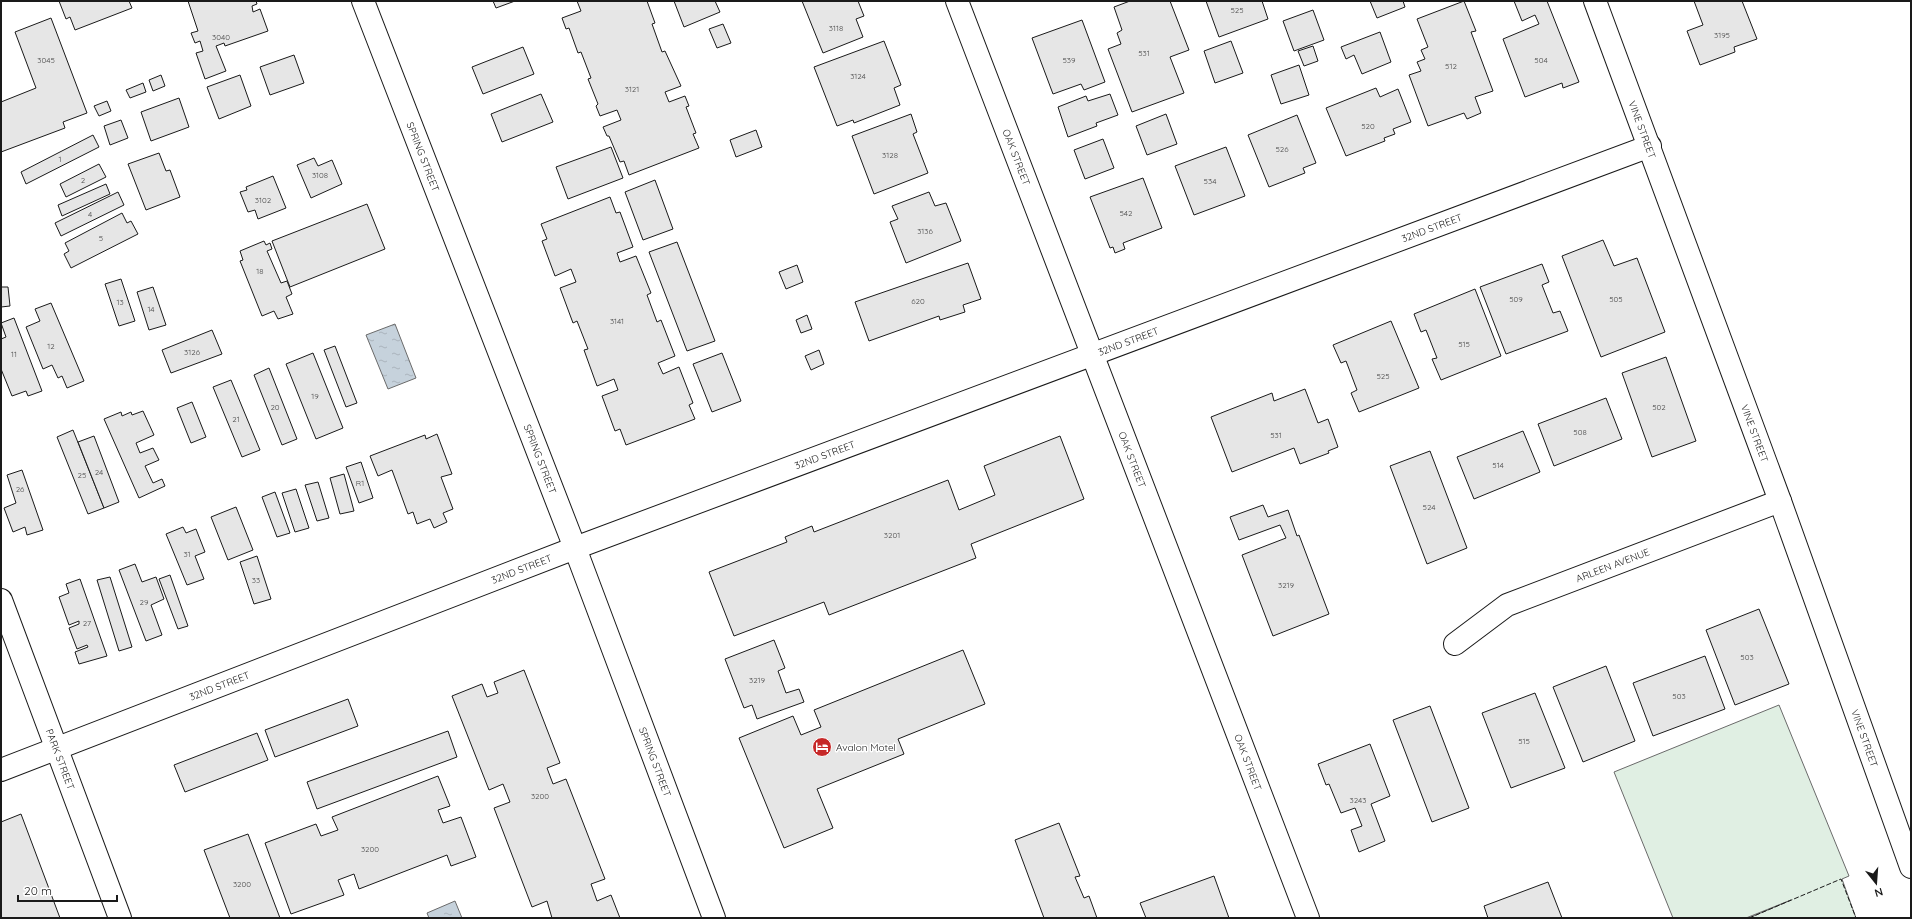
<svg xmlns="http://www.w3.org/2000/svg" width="1912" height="919" viewBox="0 0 1912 919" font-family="Quicksand,sans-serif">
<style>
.park{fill:#e0efe3;stroke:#6a6a6a}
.water{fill:url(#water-ripples);stroke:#6a6a6a}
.building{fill:#e6e6e6;stroke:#1a1a1a}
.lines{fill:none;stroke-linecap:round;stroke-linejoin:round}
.minor-casing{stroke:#1a1a1a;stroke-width:24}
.major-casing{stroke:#1a1a1a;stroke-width:24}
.minor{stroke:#fff;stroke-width:22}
.major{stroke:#fff;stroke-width:22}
.fence{stroke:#1a1a1a;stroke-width:1;stroke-dasharray:5 2;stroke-linecap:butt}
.labels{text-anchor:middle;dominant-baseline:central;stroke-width:3;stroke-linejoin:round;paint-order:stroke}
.number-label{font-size:8px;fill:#4d4d4d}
.street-label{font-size:10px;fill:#1a1a1a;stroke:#fff}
.poi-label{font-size:10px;fill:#1a1a1a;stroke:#fff;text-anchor:start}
</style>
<defs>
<pattern id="water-ripples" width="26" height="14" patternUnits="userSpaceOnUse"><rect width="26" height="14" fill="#c6d2dc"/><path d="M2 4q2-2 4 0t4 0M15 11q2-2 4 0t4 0" fill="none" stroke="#aab4bc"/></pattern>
</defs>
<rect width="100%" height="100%" fill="#fff"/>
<polygon class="park" points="1779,705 1849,876 1842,879 1856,918 1749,918 1791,900 1746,918 1673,918 1614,772"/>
<g class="water">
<polygon points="395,324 416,378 388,389 366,335"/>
<polygon points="455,901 462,918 429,918 427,913"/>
</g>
<g class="building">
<polygon points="59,1 129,1 132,8 75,30 70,17 66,19"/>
<polygon points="188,1 256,1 257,4 252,6 253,12 260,9 268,31 225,46 224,43 216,46 226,71 205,79 196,53 203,51 200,41 195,43 191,33 198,31"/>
<polygon points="493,1 515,1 496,8"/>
<polygon points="577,1 647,1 655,23 652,24 662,52 665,51 681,86 665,92 669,102 685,96 689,106 686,107 696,133 693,134 699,148 629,175 624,161 620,162 609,136 607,136 603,127 621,120 617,110 600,116 596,106 598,104 588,79 591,78 581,52 578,53 569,28 566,29 562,18 581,11"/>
<polygon points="674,1 715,1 720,12 684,27"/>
<polygon points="802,1 858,1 864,16 856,19 863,37 823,53"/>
<polygon points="1130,1 1170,1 1189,50 1170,57 1184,93 1132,112 1108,49 1121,44 1117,33 1122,30 1114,7"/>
<polygon points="1206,1 1262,1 1268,19 1219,37"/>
<polygon points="1370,1 1403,1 1405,7 1377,18"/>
<polygon points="1464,1 1476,31 1471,32 1493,91 1475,97 1481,113 1467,119 1464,113 1428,126 1409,75 1421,71 1417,62 1425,59 1421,50 1428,47 1417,19"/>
<polygon points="1514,1 1547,1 1579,82 1563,88 1562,83 1525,97 1503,39 1539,24 1535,15 1522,21"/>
<polygon points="1694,1 1742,1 1757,39 1734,47 1735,52 1700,65 1687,31 1703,25"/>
<polygon points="1313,10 1324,40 1294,51 1283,21"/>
<polygon points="51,18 87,113 63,122 65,128 1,152 1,102 36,88 15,32"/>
<polygon points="1082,20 1105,82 1084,90 1081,84 1053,94 1032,38"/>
<polygon points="723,24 731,43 717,48 709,29"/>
<polygon points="1380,32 1391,62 1362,74 1354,55 1346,59 1341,47"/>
<polygon points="884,41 901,85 894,88 900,105 854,123 853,120 837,126 814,67"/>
<polygon points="1231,41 1243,73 1215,83 1204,51"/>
<polygon points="1313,46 1318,61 1304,66 1298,51"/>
<polygon points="523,47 534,74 483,94 472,67"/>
<polygon points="294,55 304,83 270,95 260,67"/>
<polygon points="1299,65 1309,95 1281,104 1271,75"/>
<polygon points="161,75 165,86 153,91 149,80"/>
<polygon points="240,75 251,106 219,119 207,87"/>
<polygon points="143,83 146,92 130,98 126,90"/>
<polygon points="1376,88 1380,97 1398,89 1411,122 1393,129 1395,134 1384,138 1385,141 1346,156 1326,108"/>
<polygon points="541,94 553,122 502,142 491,114"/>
<polygon points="1110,94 1118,115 1096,123 1097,126 1068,137 1058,107 1086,96 1088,101"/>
<polygon points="179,98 189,127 151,141 141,112"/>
<polygon points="107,101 111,111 99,116 94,106"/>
<polygon points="911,114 917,132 913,134 928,173 874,194 852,136"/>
<polygon points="1166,114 1177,144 1147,155 1136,126"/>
<polygon points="1297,115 1316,163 1303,168 1305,173 1269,187 1248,135"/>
<polygon points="121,120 128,138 110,145 104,126"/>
<polygon points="756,130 762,147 736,157 730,140"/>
<polygon points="93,135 99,147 26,184 21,172"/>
<polygon points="1103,139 1114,168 1085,179 1074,150"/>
<polygon points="611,147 623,178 568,199 556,167"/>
<polygon points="1226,147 1245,196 1194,215 1175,166"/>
<polygon points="159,153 166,171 170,170 180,197 146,210 128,164"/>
<polygon points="314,158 318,166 332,160 342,184 311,198 297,165"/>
<polygon points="99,164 106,177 66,197 60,184"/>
<polygon points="273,176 286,208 258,219 255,210 248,212 240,192 247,190 246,187"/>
<polygon points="1143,178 1162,228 1123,243 1125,249 1115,253 1113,247 1110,248 1090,197"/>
<polygon points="655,180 673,229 643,240 625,192"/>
<polygon points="106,184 110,194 62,216 58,205"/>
<polygon points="118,192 124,205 61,236 55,223"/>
<polygon points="929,192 935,206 946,203 961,241 906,263 890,222 898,219 892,206"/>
<polygon points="610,197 616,213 620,212 633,247 617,253 620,262 636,256 651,293 647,295 657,322 661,320 675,356 658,363 663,374 679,367 693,403 689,405 695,419 626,445 620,429 615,431 602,396 618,390 614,379 597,386 584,350 588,349 577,321 573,323 560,288 576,282 571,269 555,276 542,241 547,239 541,224"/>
<polygon points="367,204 385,249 290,287 272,241"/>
<polygon points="122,213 127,223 131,221 138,234 71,268 64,254 69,251 65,243"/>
<polygon points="1603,240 1614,266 1637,258 1665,332 1601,357 1562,256"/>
<polygon points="264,241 266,245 270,243 272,249 267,251 281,283 287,281 292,294 286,297 293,314 278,319 274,311 262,316 240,261 243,260 240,251"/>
<polygon points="677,242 715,341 687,351 649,252"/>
<polygon points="968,263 981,299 963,305 965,312 940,320 939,316 869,341 855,302"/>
<polygon points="1542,264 1549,282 1542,285 1553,313 1560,311 1568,331 1506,354 1480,287"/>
<polygon points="797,265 803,282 786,289 779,272"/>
<polygon points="121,279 135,321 119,326 105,284"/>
<polygon points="1,287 8,287 10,306 1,307"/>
<polygon points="153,287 166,325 149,330 137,292"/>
<polygon points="1475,289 1501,356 1441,380 1432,359 1437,358 1426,330 1421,332 1414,314"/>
<polygon points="51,303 84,381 67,388 62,376 58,378 52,365 43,369 26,327 40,321 35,309"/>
<polygon points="807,315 812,329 801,333 796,320"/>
<polygon points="14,318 42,391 28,396 26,391 12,396 1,369 1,339 6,337 1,323"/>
<polygon points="1391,321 1419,388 1359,412 1351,393 1357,390 1346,361 1341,363 1333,345"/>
<polygon points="212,330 222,354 171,373 162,350"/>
<polygon points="335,346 357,403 346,407 324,350"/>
<polygon points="819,350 824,364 811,370 805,356"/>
<polygon points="313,353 343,428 316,439 286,364"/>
<polygon points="722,353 741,401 712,412 693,364"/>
<polygon points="1666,357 1696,441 1652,457 1622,373"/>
<polygon points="269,368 297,439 282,445 254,375"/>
<polygon points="231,380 260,450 242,457 213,387"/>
<polygon points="1305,389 1318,423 1328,419 1338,447 1328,451 1329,453 1300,464 1294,448 1232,472 1211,417 1272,393 1274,401"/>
<polygon points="1606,398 1622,439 1554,466 1538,424"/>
<polygon points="192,402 206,437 191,443 177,408"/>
<polygon points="143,411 154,435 136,443 140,453 153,448 159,460 145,466 153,483 162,479 165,486 139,498 104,419 121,412 122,416 131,412 132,415"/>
<polygon points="73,430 104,508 88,514 57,437"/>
<polygon points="1523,431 1540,472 1474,499 1457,457"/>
<polygon points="437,434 452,474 441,477 453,509 443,513 447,522 434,528 430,519 417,524 413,512 408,514 392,470 378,476 370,456 425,435 426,439"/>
<polygon points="94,436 119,502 104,508 78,442"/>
<polygon points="1060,436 1084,499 971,544 976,558 829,615 824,602 734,636 709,572 787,542 785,537 812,526 814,532 948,480 959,510 995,495 984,466"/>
<polygon points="1430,451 1467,548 1427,564 1390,466"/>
<polygon points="361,462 373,498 359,503 346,467"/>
<polygon points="22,470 43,530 27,535 25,527 13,532 4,508 16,503 7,475"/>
<polygon points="344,474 354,511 340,514 330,478"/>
<polygon points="318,482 329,518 317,521 305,485"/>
<polygon points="296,489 309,528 295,532 282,493"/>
<polygon points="275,492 290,533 277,537 262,497"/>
<polygon points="1263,505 1268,517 1288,510 1297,536 1299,535 1329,614 1273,636 1242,555 1286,538 1280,525 1239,540 1230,517"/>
<polygon points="236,507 253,550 228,560 211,517"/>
<polygon points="183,527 186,533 196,529 205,552 195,556 204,579 187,585 166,534"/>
<polygon points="257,556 271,599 254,604 240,562"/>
<polygon points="135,564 142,582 156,577 164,599 151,605 162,635 146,641 119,570"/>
<polygon points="170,575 188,626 178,629 159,579"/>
<polygon points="110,577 132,647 119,651 97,580"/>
<polygon points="80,579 107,656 79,664 75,652 88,647 87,645 77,649 69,628 79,624 79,621 69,625 59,597 69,593 66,584"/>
<polygon points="1759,609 1789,684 1735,705 1706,630"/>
<polygon points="774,640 785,668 778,671 786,693 799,689 804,702 757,719 752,705 744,708 725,659"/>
<polygon points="963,650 985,704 898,739 904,754 817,789 833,828 784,848 739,738 793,716 801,735 821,727 814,710"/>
<polygon points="1705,656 1725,709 1653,736 1633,683"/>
<polygon points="1606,666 1635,741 1583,762 1553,687"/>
<polygon points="524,670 560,763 547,768 553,784 566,779 605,879 591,884 597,901 611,895 620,918 552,918 547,901 532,907 494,808 510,802 503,784 489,790 452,696 482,684 487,697 498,693 494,682"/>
<polygon points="1535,693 1565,768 1511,788 1482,713"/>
<polygon points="348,699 358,726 275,757 265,730"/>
<polygon points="1430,706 1469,808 1432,822 1393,720"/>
<polygon points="448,731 457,757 317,809 307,782"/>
<polygon points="257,733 268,760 185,792 174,765"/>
<polygon points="1370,744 1390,796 1371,804 1385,841 1359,852 1351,830 1362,826 1355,808 1341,813 1329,784 1326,785 1318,764"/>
<polygon points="438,776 450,806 438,810 443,823 461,817 476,857 451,866 447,855 359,889 354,874 338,880 344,895 291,914 265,843 316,824 321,836 338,830 332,817"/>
<polygon points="21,814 60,918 1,918 1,822"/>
<polygon points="1059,823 1080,876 1075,877 1084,898 1089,896 1097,918 1044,918 1015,840"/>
<polygon points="248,834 280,918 230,918 204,850"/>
<polygon points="1214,876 1229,918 1146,918 1140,903"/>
<polygon points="1548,882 1562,918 1488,918 1484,906"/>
</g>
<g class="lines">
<g class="minor-casing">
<g id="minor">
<path id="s1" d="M957 1 1308 918"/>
<path id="s2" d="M1595 1 1780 501 1911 867"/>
<path id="s3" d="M1 600 120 918"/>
<path id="s4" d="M1455 644 1507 605 1780 501"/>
<path id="s5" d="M1 770 575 548 1650 146"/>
</g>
</g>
<g class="major-casing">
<g id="major">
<path id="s6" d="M363 1 575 548 714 918"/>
</g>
</g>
<use href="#minor" class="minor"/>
<use href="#major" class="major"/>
<polyline class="fence" points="1749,918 1841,879 1856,918"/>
</g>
<defs>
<g id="hotel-disc" transform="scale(1)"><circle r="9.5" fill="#c62828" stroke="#fff"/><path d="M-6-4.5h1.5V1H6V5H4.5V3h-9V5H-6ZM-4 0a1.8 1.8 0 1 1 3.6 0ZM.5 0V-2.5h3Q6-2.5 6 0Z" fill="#fff"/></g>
</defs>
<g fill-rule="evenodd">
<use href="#hotel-disc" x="822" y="747"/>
</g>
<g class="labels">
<g class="number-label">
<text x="1237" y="10">525</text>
<text x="836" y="28">3118</text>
<text x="1722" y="35">3195</text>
<text x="221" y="37">3040</text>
<text x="1144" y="53">531</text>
<text x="46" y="60">3045</text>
<text x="1069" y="60">539</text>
<text x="1541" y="60">504</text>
<text x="1451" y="66">512</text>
<text x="858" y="76">3124</text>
<text x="632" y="89">3121</text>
<text x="1368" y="126">520</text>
<text x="1282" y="149">526</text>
<text x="890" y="155">3128</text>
<text x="60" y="159">1</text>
<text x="320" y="175">3108</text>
<text x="83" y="180">2</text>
<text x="1210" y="181">534</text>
<text x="263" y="200">3102</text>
<text x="1126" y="213">542</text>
<text x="90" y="214">4</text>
<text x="925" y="231">3136</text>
<text x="101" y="238">5</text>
<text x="260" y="271">18</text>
<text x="1516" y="299">509</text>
<text x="1616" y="299">505</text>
<text x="918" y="301">620</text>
<text x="120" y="302">13</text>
<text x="151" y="309">14</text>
<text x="617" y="321">3141</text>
<text x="1464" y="344">515</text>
<text x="51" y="346">12</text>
<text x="192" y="352">3126</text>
<text x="14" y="354">11</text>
<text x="1383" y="376">525</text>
<text x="315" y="396">19</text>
<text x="275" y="407">20</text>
<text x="1659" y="407">502</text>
<text x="236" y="419">21</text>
<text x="1580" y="432">508</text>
<text x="1276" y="435">531</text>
<text x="1498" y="465">514</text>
<text x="99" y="472">24</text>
<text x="82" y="475">25</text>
<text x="360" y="483">R1</text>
<text x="20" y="489">26</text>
<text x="1429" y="507">524</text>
<text x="892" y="535">3201</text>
<text x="187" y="554">31</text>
<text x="256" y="580">33</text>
<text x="1286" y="585">3219</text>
<text x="144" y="602">29</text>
<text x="87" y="623">27</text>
<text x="1747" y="657">503</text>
<text x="757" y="680">3219</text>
<text x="1679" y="696">503</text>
<text x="1524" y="741">515</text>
<text x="540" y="796">3200</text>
<text x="1358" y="800">3243</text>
<text x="370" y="849">3200</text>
<text x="242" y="884">3200</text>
</g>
<g class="street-label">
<text stroke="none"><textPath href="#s2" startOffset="137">VINE STREET</textPath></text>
<text stroke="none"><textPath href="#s6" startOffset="167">SPRING STREET</textPath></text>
<text stroke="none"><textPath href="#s1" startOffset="167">OAK STREET</textPath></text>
<text stroke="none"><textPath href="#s5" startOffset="1530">32ND STREET</textPath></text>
<text stroke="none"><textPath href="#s5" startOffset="1206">32ND STREET</textPath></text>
<text stroke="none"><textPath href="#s2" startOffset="461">VINE STREET</textPath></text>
<text stroke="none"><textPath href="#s5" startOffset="882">32ND STREET</textPath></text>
<text stroke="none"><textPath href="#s6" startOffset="491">SPRING STREET</textPath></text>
<text stroke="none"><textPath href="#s1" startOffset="491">OAK STREET</textPath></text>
<text stroke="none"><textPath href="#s4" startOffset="178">ARLEEN AVENUE</textPath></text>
<text stroke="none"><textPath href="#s5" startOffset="558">32ND STREET</textPath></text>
<text stroke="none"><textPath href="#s5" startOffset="234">32ND STREET</textPath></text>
<text stroke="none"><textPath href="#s2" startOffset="785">VINE STREET</textPath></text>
<text stroke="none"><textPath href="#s3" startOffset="170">PARK STREET</textPath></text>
<text stroke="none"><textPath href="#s6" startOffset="815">SPRING STREET</textPath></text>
<text stroke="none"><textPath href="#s1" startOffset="815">OAK STREET</textPath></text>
</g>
<g class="poi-label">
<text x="836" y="747">Avalon Motel</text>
</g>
</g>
<rect width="1912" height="919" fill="none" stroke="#1a1a1a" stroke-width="4"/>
<g transform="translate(1876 883) rotate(163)" stroke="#ffffff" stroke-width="3" paint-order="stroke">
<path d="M0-3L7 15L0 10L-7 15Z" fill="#1a1a1a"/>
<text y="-6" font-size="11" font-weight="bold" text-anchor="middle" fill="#1a1a1a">N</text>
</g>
<path d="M18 895v6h99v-6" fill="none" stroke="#1a1a1a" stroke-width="2"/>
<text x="24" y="895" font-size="12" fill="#1a1a1a" stroke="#ffffff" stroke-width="3" paint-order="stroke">20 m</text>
</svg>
